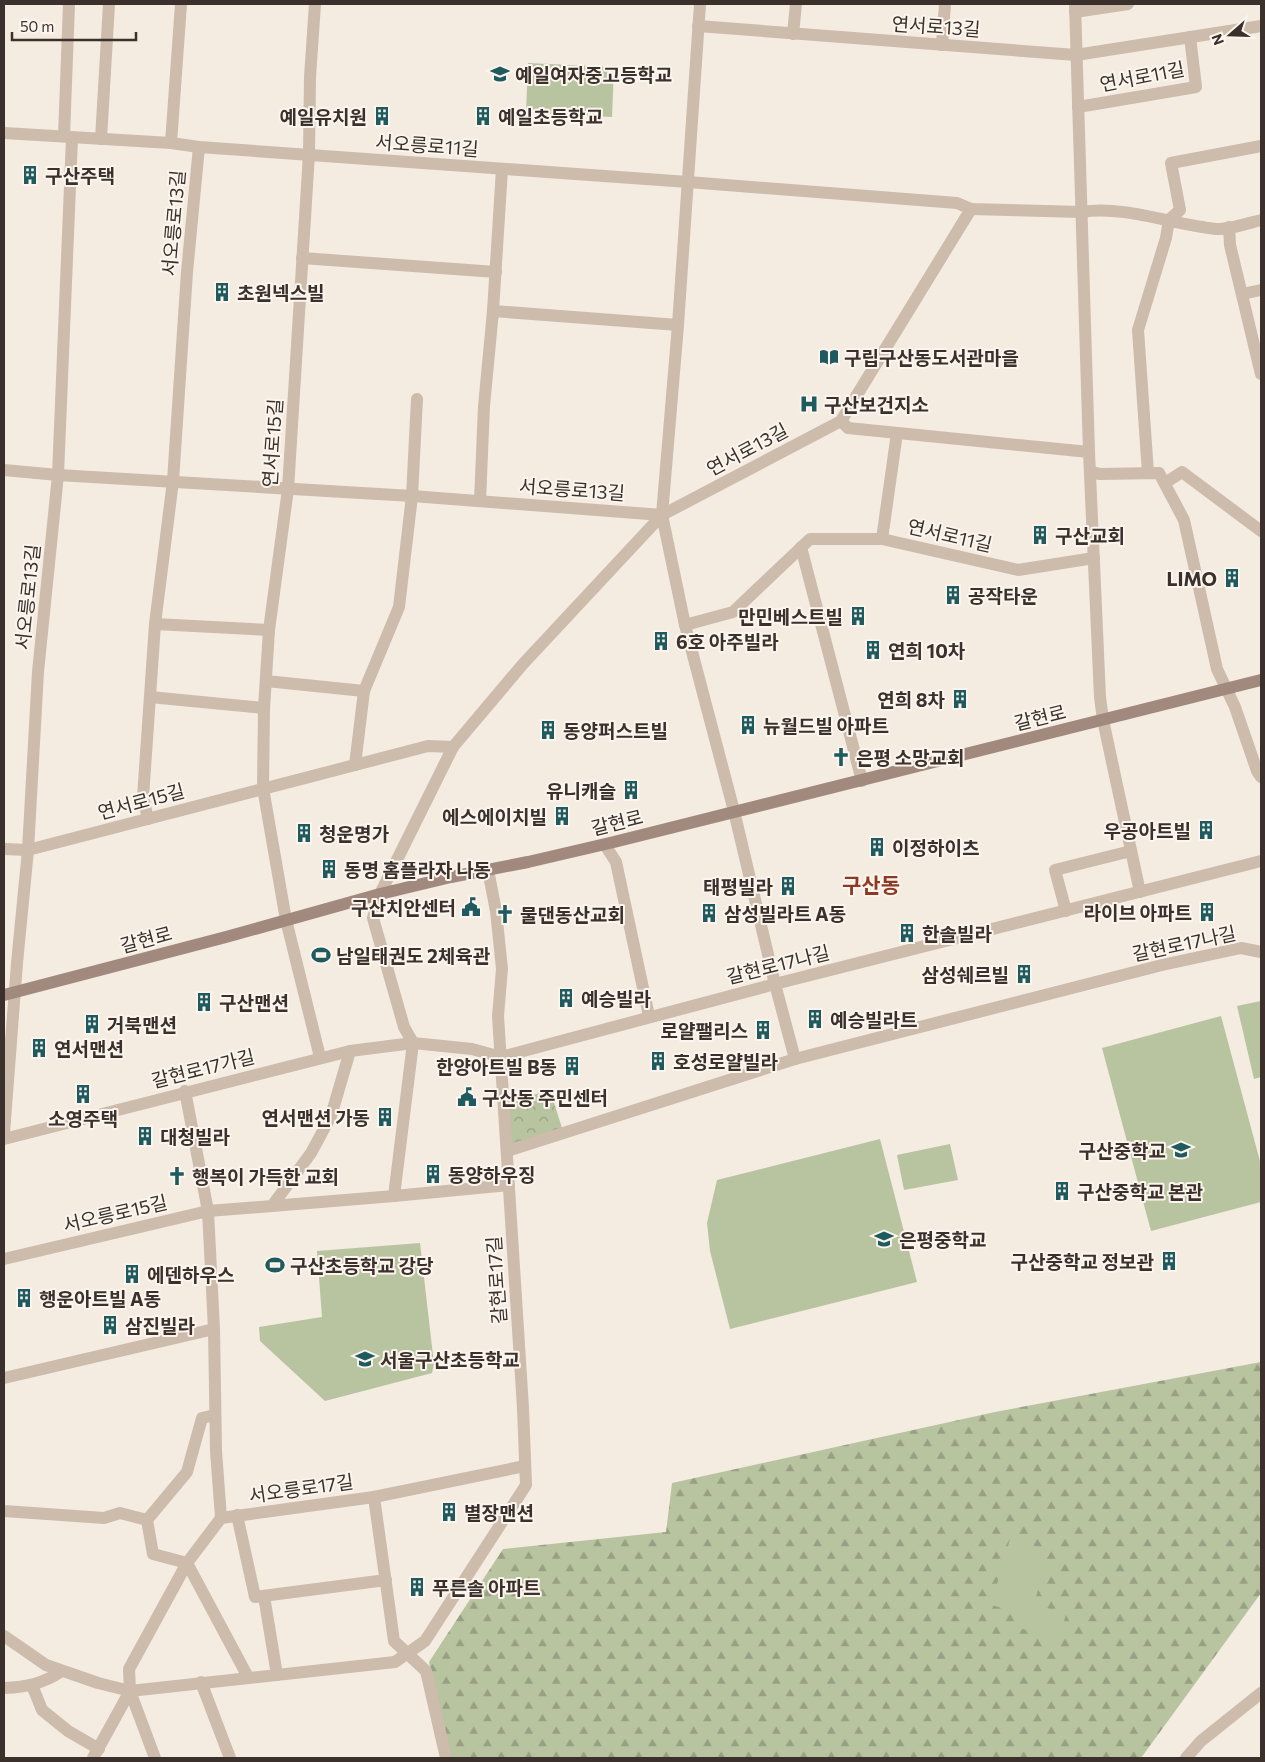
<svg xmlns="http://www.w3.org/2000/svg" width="1265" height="1762" viewBox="0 0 1265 1762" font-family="Commissioner,'Noto Sans KR',sans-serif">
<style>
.forest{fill:url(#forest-firs)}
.park{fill:url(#park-crowns)}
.pitch{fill:#b8c4a0}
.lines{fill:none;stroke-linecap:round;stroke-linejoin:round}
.street{stroke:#cdbbac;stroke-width:12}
.secondary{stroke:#a18a7d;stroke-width:12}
.labels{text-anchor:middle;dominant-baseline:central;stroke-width:4;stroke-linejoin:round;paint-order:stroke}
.street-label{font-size:19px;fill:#3b302b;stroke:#fbf5ee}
.poi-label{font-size:19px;font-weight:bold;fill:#3b302b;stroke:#fbf5ee;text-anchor:start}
.quarter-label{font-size:21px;font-weight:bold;fill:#8c3b22;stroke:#fbf5ee}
</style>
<defs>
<pattern id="forest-firs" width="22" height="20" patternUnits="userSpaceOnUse" patternTransform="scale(1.25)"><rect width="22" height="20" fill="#b8c4a0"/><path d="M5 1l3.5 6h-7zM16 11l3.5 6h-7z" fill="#97a083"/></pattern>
<pattern id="park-crowns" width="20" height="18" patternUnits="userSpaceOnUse" patternTransform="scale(1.25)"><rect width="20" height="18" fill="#b8c4a0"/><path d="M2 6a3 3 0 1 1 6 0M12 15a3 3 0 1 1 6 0" fill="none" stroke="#97a083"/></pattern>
</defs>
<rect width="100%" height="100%" fill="#f4ebe1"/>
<polygon class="forest" points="1261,1362 1261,1593 1141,1758 451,1758 429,1662 503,1549 666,1532 672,1483 995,1412"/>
<polygon class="park" points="550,1090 562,1128 511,1145 509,1102"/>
<g class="pitch">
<polygon points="528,63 614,67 612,117 526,113"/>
<polygon points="1261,1001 1261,1077 1254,1079 1237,1006"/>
<polygon points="1221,1016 1261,1165 1261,1202 1151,1231 1102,1048"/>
<polygon points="880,1139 917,1282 730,1329 710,1251 707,1223 717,1180"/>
<polygon points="950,1144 958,1180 904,1190 897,1155"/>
<polygon points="420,1243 434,1364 432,1373 325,1401 260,1341 259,1327 322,1317 317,1251"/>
<polygon points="1010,1539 1049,1550 1034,1604 1066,1614 1059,1640 1013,1626 1017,1612 991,1605"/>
</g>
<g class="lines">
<g class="street">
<polyline points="315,4 310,77 309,154 288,489 269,630 264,708 263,788 286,920 320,1057"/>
<polyline points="700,4 678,325 662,515 685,625 734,811 775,984 795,1059"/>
<polyline points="1075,4 1089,452 1100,697 1103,720 1140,892"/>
<polyline points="1075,12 1128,4"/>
<polyline points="698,26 1076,55 1261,26"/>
<polyline points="793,34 796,4"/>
<polyline points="942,45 945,4"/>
<polyline points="1078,107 1196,87 1190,37"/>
<path d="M4 133 171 143 199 147 688 182 957 203 971 209 1082 212C1124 205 1174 225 1216 229 1228 230 1249 223 1261 220"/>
<polyline points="64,136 69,4"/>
<polyline points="101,139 109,4"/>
<polyline points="171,143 181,4"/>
<polyline points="1229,227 1230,245 1261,374"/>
<polyline points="302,258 496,272"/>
<polyline points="1242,294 1261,290"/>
<polyline points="493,311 678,325"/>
<polyline points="841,421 848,428 1089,452"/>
<polyline points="4,470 58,475 412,496 662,515"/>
<polyline points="1090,472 1100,474 1159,473 1184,520 1217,669 1235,707 1257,771 1261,777"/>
<polyline points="1148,473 1138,330 1166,238 1169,220 1180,210 1171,163 1261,146"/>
<polyline points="1165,483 1182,472 1261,531"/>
<polyline points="480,501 484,406 493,311 502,169"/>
<polyline points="882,539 897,433"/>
<polyline points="801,547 862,781"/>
<polyline points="155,624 269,630"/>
<polyline points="685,625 733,612 810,539 882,539 1018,570 1094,558"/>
<polyline points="266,681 364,691"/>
<polyline points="150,697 264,708"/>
<polyline points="355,765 364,691 399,607 412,496 417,399"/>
<polyline points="148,819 143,797 155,624 173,481 187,272 199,147"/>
<polyline points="605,845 616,862 649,1016"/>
<polyline points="4,849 28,850 428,746 453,747"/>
<polyline points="1066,911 1055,870 1131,851"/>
<polyline points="185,1091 208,1211 272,1206 311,1153 331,1116 350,1051"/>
<polyline points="4,1133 17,963 28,850 38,672 58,475 72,138"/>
<polyline points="4,1139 350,1051 413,1043 472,1049 501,1057 775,984 1261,861"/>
<polyline points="507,1151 795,1059 1162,965 1241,948 1261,952"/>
<polyline points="394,1196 509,1185"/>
<polyline points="272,1206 394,1196 413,1043 404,1027 373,918 380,894 453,747 523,664 662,515 841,421 971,209"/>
<polyline points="4,1259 208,1211 214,1329 216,1451 221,1518"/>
<polyline points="4,1378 214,1329"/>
<polyline points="374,1497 525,1466"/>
<polyline points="4,1511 104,1518 120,1513 147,1520 187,1472 202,1418 215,1415"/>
<polyline points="237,1515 255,1597 386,1580"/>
<polyline points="147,1520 153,1554 187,1563 248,1677"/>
<polyline points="264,1596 277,1675"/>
<polyline points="4,1636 46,1665 98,1683 130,1691 395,1662 425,1641 526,1485 523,1408 498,1016 502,969 496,911 488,870"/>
<polyline points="201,1682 230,1758"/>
<polyline points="32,1685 42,1710 68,1731 99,1749"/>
<path d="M4 1688C27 1687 42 1684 62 1671"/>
<polyline points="93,1758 130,1691"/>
<polyline points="155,1758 130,1691 129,1669 187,1563 221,1518 374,1497 394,1641 426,1671 446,1758"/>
<polyline points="1186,1758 1201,1741 1261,1693"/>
</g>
<polyline class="secondary" points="4,995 226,937 380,894 451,877 528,862 614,842 1261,680"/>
</g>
<defs>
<g id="school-bare" transform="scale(1.5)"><path d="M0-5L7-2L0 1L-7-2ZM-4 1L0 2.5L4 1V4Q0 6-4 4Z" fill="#1f5a5e" stroke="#fbf5ee" stroke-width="2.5" paint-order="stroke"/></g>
<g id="building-bare" transform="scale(1.5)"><path d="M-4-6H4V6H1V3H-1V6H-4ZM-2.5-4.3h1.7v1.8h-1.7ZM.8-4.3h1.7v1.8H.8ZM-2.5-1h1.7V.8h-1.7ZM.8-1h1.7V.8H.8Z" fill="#1f5a5e" stroke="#fbf5ee" stroke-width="2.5" paint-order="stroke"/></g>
<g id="library-bare" transform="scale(1.5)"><path d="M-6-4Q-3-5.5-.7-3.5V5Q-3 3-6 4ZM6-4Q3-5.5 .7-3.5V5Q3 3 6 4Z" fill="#1f5a5e" stroke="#fbf5ee" stroke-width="2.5" paint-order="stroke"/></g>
<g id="hospital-bare" transform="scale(1.5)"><path d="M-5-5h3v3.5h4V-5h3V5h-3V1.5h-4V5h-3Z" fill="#1f5a5e" stroke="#fbf5ee" stroke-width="2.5" paint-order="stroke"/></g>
<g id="church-bare" transform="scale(1.5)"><path d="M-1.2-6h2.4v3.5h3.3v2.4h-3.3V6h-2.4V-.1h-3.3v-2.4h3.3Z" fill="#1f5a5e" stroke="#fbf5ee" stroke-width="2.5" paint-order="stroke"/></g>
<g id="civic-bare" transform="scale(1.5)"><path d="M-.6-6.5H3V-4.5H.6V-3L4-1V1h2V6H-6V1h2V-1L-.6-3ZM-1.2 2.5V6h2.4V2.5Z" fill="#1f5a5e" stroke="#fbf5ee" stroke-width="2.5" paint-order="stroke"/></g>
<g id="stadium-bare" transform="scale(1.5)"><path d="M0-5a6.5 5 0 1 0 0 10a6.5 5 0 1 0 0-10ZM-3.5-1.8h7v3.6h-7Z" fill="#1f5a5e" stroke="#fbf5ee" stroke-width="2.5" paint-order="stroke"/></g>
</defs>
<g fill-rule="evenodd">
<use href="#school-bare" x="500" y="74"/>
<use href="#building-bare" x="382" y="116"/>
<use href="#building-bare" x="483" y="116"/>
<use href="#building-bare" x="30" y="175"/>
<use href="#building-bare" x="222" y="292"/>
<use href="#library-bare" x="829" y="357"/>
<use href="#hospital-bare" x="809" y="404"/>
<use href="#building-bare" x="1040" y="535"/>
<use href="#building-bare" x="1232" y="578"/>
<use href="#building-bare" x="953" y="595"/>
<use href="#building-bare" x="858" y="616"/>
<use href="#building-bare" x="661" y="641"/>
<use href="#building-bare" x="873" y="650"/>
<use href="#building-bare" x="960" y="699"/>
<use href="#building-bare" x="748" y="725"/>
<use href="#building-bare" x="548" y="730"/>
<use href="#church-bare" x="841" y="757"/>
<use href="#building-bare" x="631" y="790"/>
<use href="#building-bare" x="562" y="816"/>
<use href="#building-bare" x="1206" y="830"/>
<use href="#building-bare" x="304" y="833"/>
<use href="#building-bare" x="877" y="847"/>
<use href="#building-bare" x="329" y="869"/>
<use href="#building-bare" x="788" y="886"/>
<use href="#civic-bare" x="471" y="907"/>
<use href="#building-bare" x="1207" y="912"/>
<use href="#building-bare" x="709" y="913"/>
<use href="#church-bare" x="505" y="914"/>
<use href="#building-bare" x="907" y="933"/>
<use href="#stadium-bare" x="321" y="955"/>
<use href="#building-bare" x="1024" y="974"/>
<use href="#building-bare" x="566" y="998"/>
<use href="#building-bare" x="204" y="1002"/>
<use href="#building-bare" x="815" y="1019"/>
<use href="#building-bare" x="92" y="1024"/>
<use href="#building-bare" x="763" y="1030"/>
<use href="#building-bare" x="39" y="1048"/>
<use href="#building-bare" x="658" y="1061"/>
<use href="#building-bare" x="572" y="1066"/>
<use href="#building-bare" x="83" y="1094"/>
<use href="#civic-bare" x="467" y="1097"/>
<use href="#building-bare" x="385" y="1117"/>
<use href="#building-bare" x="145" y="1136"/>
<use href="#school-bare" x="1181" y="1150"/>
<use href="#building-bare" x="433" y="1174"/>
<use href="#church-bare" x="177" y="1176"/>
<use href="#building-bare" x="1062" y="1191"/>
<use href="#school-bare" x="884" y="1239"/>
<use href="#building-bare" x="1169" y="1261"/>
<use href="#stadium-bare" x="275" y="1265"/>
<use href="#building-bare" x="132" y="1274"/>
<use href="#building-bare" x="24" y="1298"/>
<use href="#building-bare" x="110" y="1325"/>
<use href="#school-bare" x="365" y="1359"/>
<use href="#building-bare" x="449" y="1512"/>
<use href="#building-bare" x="417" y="1587"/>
</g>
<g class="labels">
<g class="street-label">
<text transform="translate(936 26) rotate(4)">연서로13길</text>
<text transform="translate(1142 76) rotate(-11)">연서로11길</text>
<text transform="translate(427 145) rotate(4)">서오릉로11길</text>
<text transform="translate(173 223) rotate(-85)">서오릉로13길</text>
<text transform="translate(272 443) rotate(-86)">연서로15길</text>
<text transform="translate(747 449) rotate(-28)">연서로13길</text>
<text transform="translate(572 489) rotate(4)">서오릉로13길</text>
<text transform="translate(950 535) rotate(13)">연서로11길</text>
<text transform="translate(27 597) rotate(-84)">서오릉로13길</text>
<text transform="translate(1040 717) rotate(-14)">갈현로</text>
<text transform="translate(141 801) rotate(-15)">연서로15길</text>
<text transform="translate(617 822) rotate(-14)">갈현로</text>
<text transform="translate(146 939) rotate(-15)">갈현로</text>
<text transform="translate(1184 943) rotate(-12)">갈현로17나길</text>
<text transform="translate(778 964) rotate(-14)">갈현로17나길</text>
<text transform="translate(203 1068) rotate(-14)">갈현로17가길</text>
<text transform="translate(115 1213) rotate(-13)">서오릉로15길</text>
<text transform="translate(496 1280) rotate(-94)">갈현로17길</text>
<text transform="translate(301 1488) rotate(-8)">서오릉로17길</text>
</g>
<g class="poi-label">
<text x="515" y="74">예일여자중고등학교</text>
<text x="367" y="116" text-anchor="end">예일유치원</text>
<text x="498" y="116">예일초등학교</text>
<text x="45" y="175">구산주택</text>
<text x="237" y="292">초원넥스빌</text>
<text x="844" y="357">구립구산동도서관마을</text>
<text x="824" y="404">구산보건지소</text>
<text x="1055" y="535">구산교회</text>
<text x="1217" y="578" text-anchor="end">LIMO</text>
<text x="968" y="595">공작타운</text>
<text x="843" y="616" text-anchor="end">만민베스트빌</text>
<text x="676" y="641">6호 아주빌라</text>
<text x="888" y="650">연희 10차</text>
<text x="945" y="699" text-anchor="end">연희 8차</text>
<text x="763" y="725">뉴월드빌 아파트</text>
<text x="563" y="730">동양퍼스트빌</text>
<text x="856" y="757">은평 소망교회</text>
<text x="616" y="790" text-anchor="end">유니캐슬</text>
<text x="547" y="816" text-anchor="end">에스에이치빌</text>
<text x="1191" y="830" text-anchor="end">우공아트빌</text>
<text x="319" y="833">청운명가</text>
<text x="892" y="847">이정하이츠</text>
<text x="344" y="869">동명 홈플라자 나동</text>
<text x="773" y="886" text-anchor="end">태평빌라</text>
<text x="456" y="907" text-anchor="end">구산치안센터</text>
<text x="1192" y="912" text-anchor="end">라이브 아파트</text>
<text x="724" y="913">삼성빌라트 A동</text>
<text x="520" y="914">물댄동산교회</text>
<text x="922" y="933">한솔빌라</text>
<text x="336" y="955">남일태권도 2체육관</text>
<text x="1009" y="974" text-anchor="end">삼성쉐르빌</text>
<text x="581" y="998">예승빌라</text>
<text x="219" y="1002">구산맨션</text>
<text x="830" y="1019">예승빌라트</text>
<text x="107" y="1024">거북맨션</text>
<text x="748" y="1030" text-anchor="end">로얄팰리스</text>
<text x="54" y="1048">연서맨션</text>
<text x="673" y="1061">호성로얄빌라</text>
<text x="557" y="1066" text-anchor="end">한양아트빌 B동</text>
<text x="482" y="1097">구산동 주민센터</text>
<text x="370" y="1117" text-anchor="end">연서맨션 가동</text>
<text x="83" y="1118" text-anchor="middle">소영주택</text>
<text x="160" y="1136">대청빌라</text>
<text x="1166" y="1150" text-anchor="end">구산중학교</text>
<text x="448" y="1174">동양하우징</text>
<text x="192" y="1176">행복이 가득한 교회</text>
<text x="1077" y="1191">구산중학교 본관</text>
<text x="899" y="1239">은평중학교</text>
<text x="1154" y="1261" text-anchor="end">구산중학교 정보관</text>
<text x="290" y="1265">구산초등학교 강당</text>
<text x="147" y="1274">에덴하우스</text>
<text x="39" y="1298">행운아트빌 A동</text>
<text x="125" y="1325">삼진빌라</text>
<text x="380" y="1359">서울구산초등학교</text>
<text x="464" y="1512">별장맨션</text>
<text x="432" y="1587">푸른솔 아파트</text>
</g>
<g class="quarter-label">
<text x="871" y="884">구산동</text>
</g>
</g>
<rect width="1265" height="1762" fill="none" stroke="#3b302b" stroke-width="10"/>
<g transform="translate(1230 35) rotate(250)" stroke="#fbf5ee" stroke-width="4" paint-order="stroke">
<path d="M0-4L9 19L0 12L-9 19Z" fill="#3b302b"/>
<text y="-8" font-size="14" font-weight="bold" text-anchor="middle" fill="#3b302b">N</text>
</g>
<path d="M12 32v8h124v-8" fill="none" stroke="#3b302b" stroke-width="2.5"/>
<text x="20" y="32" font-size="15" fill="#3b302b" stroke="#fbf5ee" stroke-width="4" paint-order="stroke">50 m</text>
</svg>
